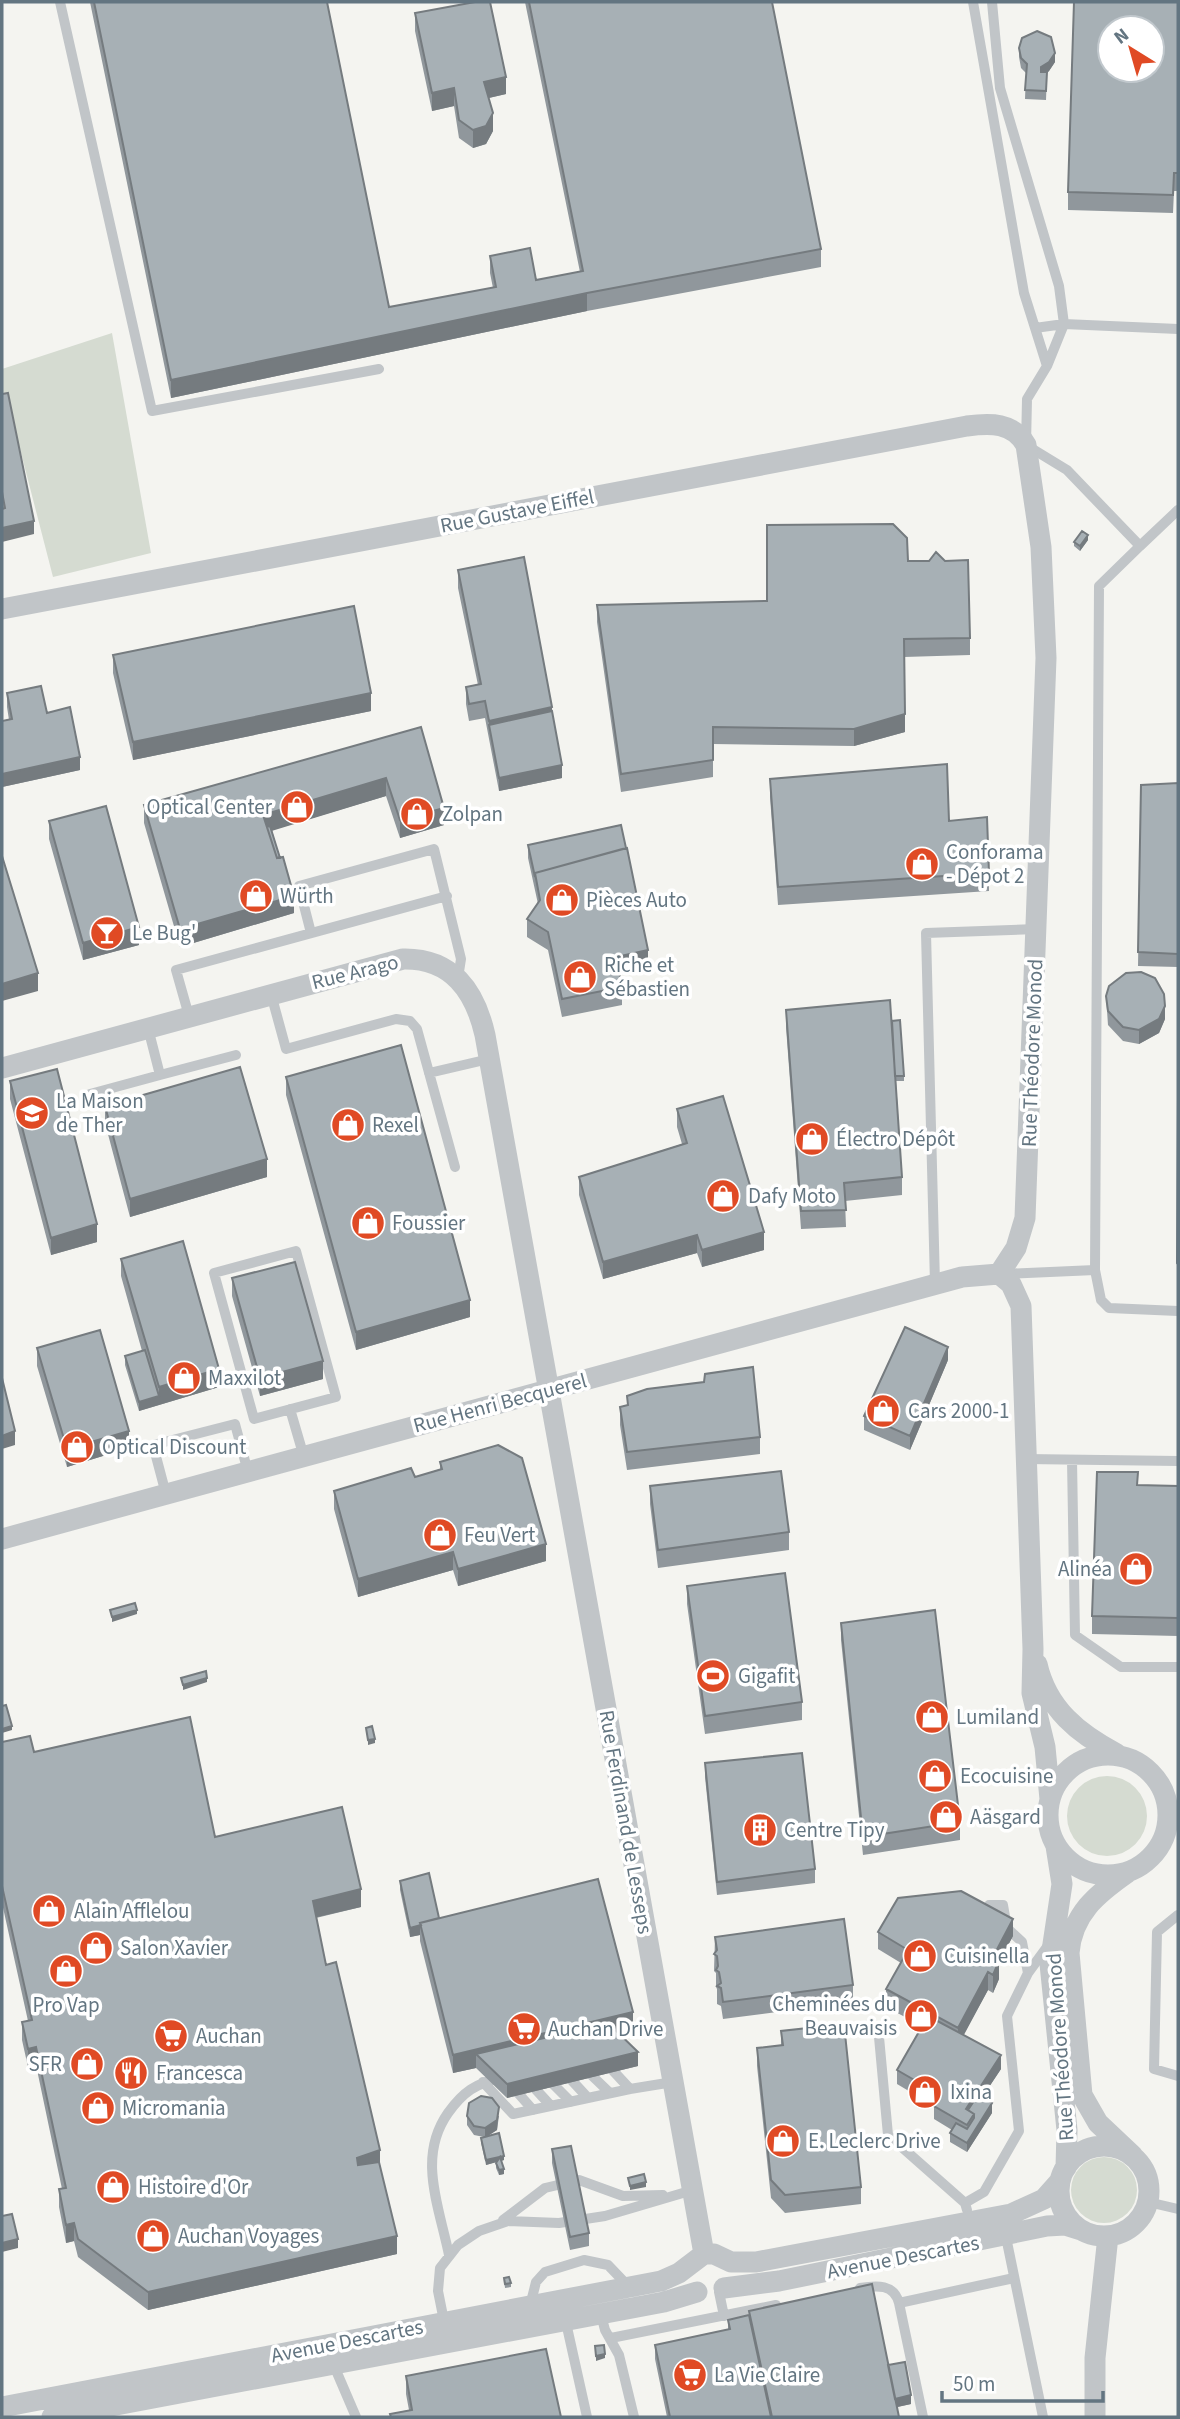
<svg xmlns="http://www.w3.org/2000/svg" width="1180" height="2419" font-family="'Source Sans 3',sans-serif">
	<style>
		.green { fill: #d5dbd1 }
		.lines { fill: none; stroke-linecap: round; stroke-linejoin: round }
		.lane { stroke: #c1c5c8; stroke-width: 10 }
		.street { stroke: #c1c5c8; stroke-width: 21 }
		.wall { fill: #90979c }
		.shaded-wall { fill: #757b7f }
		.building { fill: #a7b0b5; stroke: #757b7f; stroke-width: 2; fill-rule: evenodd }
		.labels { text-anchor: middle; stroke-width: 7; stroke-linejoin: round; paint-order: stroke }
		.street-label { font-size: 21px; fill: #637581; stroke: #fff }
		.poi-label { font-size: 21px; fill: #637581; stroke: #fff; text-anchor: start }
	</style>
	<rect width="100%" height="100%" fill="#f4f4f0"/>
	<path class="green" d="M112,333l39,220 -98,24 -42,-163 -9,-1v-44z
		M1067 1816a40 40 0 1 1 80 0a40 40 0 1 1-80 0Z
		M1071 2190a33 33 0 1 1 66 0a33 33 0 1 1-66 0Z"/>
	<g class="lines">
		<path class="lane" d="M60,2l92,409 227,-42
			M973,2l51,291 23,73
			M992,2l8,86 59,198 5,38 -17,42 -20,33 -1,46 41,25 73,76 -41,40 -4,684 -93,4
			M1035,328l29,-4 114,5
			M1140,546l38,-36
			M311,933l-12,-47 135,-37 27,110 -3,19
			M271,994l15,55 110,-30 14,2 7,8 38,138
			M189,1016l-13,-46 271,-74
			M148,1028l12,47 76,-20
			M429,1073l60,-14
			M90,1094l70,-19
			M296,1251l40,146 -82,22 -40,-146z
			M1095,1270l6,30 8,8 69,3
			M935,1284l-9,-351 111,-4
			M290,1409l14,48
			M1026,1459l152,2
			M1072,1460l3,175 46,32h57
			M166,1494l-13,-49 82,-21 13,48
			M989,1905h14l4,23 15,14 6,31
			M1178,1915l-21,17 -3,137 24,7
			M879,2037l9,98 77,68 2,7
			M605,2062l25,27 43,-7
			M584,2068l26,25
			M565,2073l23,25
			M547,2078l24,24
			M483,2082l30,32 117,-25
			M529,2082l22,24
			M510,2084l23,26
			M1148,2202l30,7
			M965,2203l19,-11 35,-61 -12,-115 21,-43 19,-26
			M503,2220l42,-32 34,-8 44,16 40,-1
			M1006,2237l37,180
			M449,2255c-10,-49 -32,-98 -1,-142 15,-21 28,-30 53,-35
			M860,2288c17,-3 34,-4 39,15
			M719,2292l5,24
			M530,2306l6,-24 9,-10 39,-12 24,5 21,22
			M600,2311l5,19 14,25 15,62
			M565,2318l22,99
			M445,2326l-7,-35 2,-23 18,-23 21,-14 29,-10 51,2 46,-7 88,-26
			M611,2338l165,-33
			M332,2361l24,56
			M923,2417l-24,-114 115,-25"/>
		<path class="street" d="M2,609l965,-183c23,-3 46,-4 59,19l15,102 5,111 -21,560 -9,30 -17,26 12,10 10,22 12,343 -1,44 13,54 5,52
			M2,1068l401,-109c49,-1 72,32 82,76l219,1219
			M2,1539l960,-262 37,-3
			M1037,1664c10,45 42,70 80,90
			M1048 1815a60 60 0 1 1 120 0a60 60 0 1 1-120 0Z
			M1056,1846l6,38 -12,80 17,166 -1,38
			M1127,1873c-30,21 -55,41 -58,80l13,142 16,28 35,33
			M1059 2191a45 45 0 1 1 90 0a45 45 0 1 1-90 0Z
			M724,2288l55,-7 268,-55 18,-1 16,5
			M2,2407l659,-126 18,-8 25,-19h10l17,8h25l255,-48 33,-15 16,-18
			M52,2417l612,-115 33,-10
			M1095,2417v-59l13,-122"/>
	</g>
	<path class="wall" d="M90,2h237l62,305 104,-19 -3,-15v-17l46,24 44,-8 -55,-270h247l49,247v18l-234,44 -416,87z
		M1178,2v189h-4l-1,22 -105,-3v-18z
		M415,13l91,81 -17,4 4,33 -7,13 -13,4 -14,-10 -5,-32 -22,5 -17,-80z
		M1019,48l36,14 -6,9 -2,2 -1,27 -21,-1 1,-26 -5,-5 -2,-11z
		M2,394l32,140 -32,-25z
		M1088,540l-8,11 -6,-5v-4z
		M908,561l62,77v17l-66,2 1,75 -51,14 -141,-2v33l-92,15 -24,-170v-17l170,-4z
		M458,570l94,141 10,67 -63,13 -14,-73 -16,3 -3,-17v-17l12,-2 -20,-97z
		M113,655l258,56 -238,49 -20,-87z
		M7,693l40,20 33,57 -78,17v-66l7,-1 -2,-13z
		M421,727l23,98 -44,13 -14,-42 -114,34 22,83 -114,34 -36,-124v-18z
		M770,779l179,42 40,52v18l-211,14 -8,-108z
		M1178,783v184l-40,-1 3,-181z
		M49,821l90,124 -56,15 -34,-121z
		M528,845l120,123 -28,6 2,13v18l-60,12 -14,-67 -21,-13v-18l11,-15 -10,-46z
		M1106,996l59,23 -6,14 -20,11 -16,-3 -15,-16z
		M786,1010l106,11 12,55v5h-8l6,96v18l-57,6 1,26 -45,2 -15,-202z
		M286,1077l184,240 -114,33 -70,-255z
		M10,1081l87,161 -46,13 -41,-156z
		M1178,1099v178h-1z
		M105,1106l162,71 -137,40 -25,-94z
		M677,1109l87,141 -62,17 -5,-14 -94,26 -24,-84v-18l103,-33 -5,-17z
		M121,1259l98,128 -80,24 -14,-46v-9l17,-5 -21,-75z
		M232,1278l91,101 -63,17 -28,-100z
		M37,1348l92,100 -62,19 -30,-101z
		M948,1360l-38,90 -46,-20v-14z
		M704,1382l56,55v17l-133,16 -7,-45v-18z
		M440,1462l106,99 -88,25 -5,-16 -95,27 -24,-88v-18l81,-14 25,-8z
		M1138,1485l40,1v150l-86,-2v-18z
		M650,1486l139,46v18l-131,18 -8,-64z
		M687,1586l115,116v18l-97,14 -18,-130z
		M841,1623l119,199v18l-97,15 -22,-215z
		M2,1742l32,10 327,155 -45,11 10,47 54,200 17,89 -249,56 -70,-53 -4,-16 -8,2 -7,-36v-18h3l-26,-124 -8,2 -6,-27v-18l6,-1 -26,-118z
		M705,1763l110,106v14l-98,12 -12,-118z
		M400,1881l39,37 194,112 -15,3 20,33 -131,32 -31,-30 -23,5 -33,-132v-6l-10,2 -10,-47z
		M878,1932l135,4 -14,26v17l-6,14 -5,-3 -25,45 38,34 -19,28 10,16 -25,39 -17,-10v-9l2,-3 -18,-11v-13l-37,-22v-14l25,-44 -36,-19v-18l15,-26 -23,-14z
		M715,1937l138,48v17l-130,17 -2,-13 -4,-2v-15l-1,-2v-14l-2,-2z
		M781,2031l80,156v17l-76,9 -14,-15 -14,-132v-18l24,-2z
		M467,2116h32l-2,14 -10,6 17,24 -3,1 3,13 -5,1 -3,-7v-6l-10,3 -5,-22v-5l3,-1 -10,-2 -7,-10z
		M552,2149l37,84v13l-19,4 -18,-87z
		M504,2278l7,5v4l-6,1z
		M749,2311l139,54 23,39 -14,3 2,10h-232l-12,-58v-14l73,-15v-10l21,-5z
		M406,2376l155,41h-171v-3l19,-4 -3,-16z"/>
	<path class="shaded-wall" d="M1055,53v9l-6,9 -2,2 -1,27 1,-27 -6,3v-9z
		M506,77v17l-22,5v-17z
		M454,88v18l-22,5v-18z
		M493,113v18l-7,13 -13,4v-18z
		M587,293v18l-416,87v-18z
		M34,521v13l-32,8v-14z
		M1088,535v5l-8,11v-5z
		M371,693v18l-238,49v-18z
		M552,707v18h-63v14v-18z
		M905,714v18l-51,14v-17z
		M80,757v13l-78,17v-13z
		M562,765v13l-63,13v-13z
		M386,778v18l-121,37 -2,-18z
		M444,808v17l-44,13v-18z
		M294,896v17l-114,34v-18z
		M139,927v18l-56,15v-17z
		M648,950v18l-32,7v-18z
		M38,973v18l-36,10v-17z
		M1165,1006v13l-6,14 -20,11v-14z
		M267,1159v18l-137,40v-18z
		M97,1224v18l-46,13v-17z
		M764,1232v18l-62,17v-17z
		M697,1235v18l-94,26v-17z
		M470,1300v17l-114,33v-18z
		M948,1347v13l-38,90v-14z
		M323,1361v18l-63,17v-18z
		M219,1369v18l-80,24v-9l20,-6v-9z
		M15,1431v14l-13,4v-13z
		M129,1431v17l-62,19v-18z
		M546,1544v17l-88,25v-17z
		M453,1552v18l-95,27v-18z
		M137,1610v4l-25,8v-5z
		M207,1678v4l-24,8v-5z
		M12,1726v4l-10,3v-4z
		M375,1739v4l-7,2v-5z
		M361,1889v18l-48,11v-17z
		M1013,1919v17l-14,26v17l-6,14v-36z
		M420,1926v9l-10,2v-9z
		M988,1972v18l-30,56v-18z
		M633,2012v18l-146,35 -11,-11v14l-23,5v-18z
		M36,2047v18l-8,2v-18z
		M638,2052v14l-131,32v-14z
		M1001,2055v14l-31,47 -4,-7z
		M992,2103v10l-25,39v-9z
		M499,2107l-2,23 -12,8v-10z
		M380,2150v18l-23,8v-18z
		M504,2156v4l-18,5v-5z
		M504,2169v5l-5,1v-5z
		M646,2182v5l-16,3v-4z
		M74,2223v18l-8,2v-18z
		M397,2236v18l-249,56v-18z
		M18,2239v9l-16,4v-9z
		M605,2354v4l-9,3v-5z
		M911,2395v9l-18,4v-9z"/>
	<path class="building" d="M94,2h233l62,305 107,-20 -6,-31 40,-8 6,32 47,-9 -54,-269h243l49,247 -234,44 -416,87z
		M475,2h15l16,75 -22,5 9,31 -7,13 -13,4 -14,-10 -5,-32 -22,5 -17,-80z
		M1074,2h104v171h-4l-1,22 -105,-3zM1110,28h42v42h-42z
		M1037,31l14,6 4,16 -6,9 -8,5v5h6l-1,19 -21,-1 2,-26 -6,-6 -2,-10 3,-10z
		M8,393l26,128 -32,7v-19l3,-1 -3,-16v-98z
		M893,524l14,14 1,23h21l7,-9 9,9 23,-1 2,78 -66,1 1,75 -51,15 -141,-2v33l-92,14 -24,-169 170,-4v-76z
		M1082,531l6,4 -8,11 -6,-4z
		M524,557l28,150 -63,14 -4,-20 -16,3 -3,-17 15,-3 -23,-114z
		M354,606l17,87 -238,49 -20,-87z
		M41,686l6,27 23,-6 10,50 -78,17v-53l10,-2 -5,-26z
		M552,711l10,54 -63,13 -10,-53z
		M421,727l23,81 -44,12 -14,-42 -123,37 14,43 6,-1 11,39 -114,33 -36,-124z
		M947,764l2,57 38,-4 2,56 -211,14 -8,-108z
		M1178,783v171l-40,-2 3,-167z
		M106,806l33,121 -56,16 -34,-122z
		M621,825l5,23 -91,25v4l-7,-32z
		M270,826l10,32h-3l-10,-31z
		M627,848l21,102 -32,7 6,30 -60,12 -14,-67 -21,-13 13,-19 -5,-27z
		M2,856l36,117 -36,11z
		M1141,972l14,6 9,16 1,12 -6,13 -20,11 -16,-3 -15,-16 -2,-15 3,-10 17,-13z
		M890,1000l12,177 -58,6 2,27 -45,1 -15,-201z
		M900,1020l4,56h-9l-3,-55z
		M401,1045l69,255 -114,32 -70,-255z
		M240,1067l27,92 -137,40 -25,-93z
		M57,1069l40,155 -46,14 -41,-157z
		M723,1096l41,136 -62,18 -5,-15 -94,27 -24,-85 108,-34 -10,-34z
		M1178,1099v165l-1,-1z
		M183,1241l36,128 -60,18 -38,-128z
		M295,1262l28,99 -63,17 -28,-100z
		M905,1327l43,20 -38,89 -46,-20z
		M100,1330l29,101 -62,18 -30,-101z
		M145,1350l14,46 -20,6 -14,-46z
		M753,1367l7,70 -133,15 -7,-45 8,-2 -1,-9 20,-7 57,-7 1,-8z
		M2,1378l13,53 -13,5z
		M498,1445l24,13 24,86 -88,25 -5,-17 -95,27 -24,-88 77,-23 4,9 27,-8 -2,-7z
		M781,1471l8,61 -131,18 -8,-64z
		M1097,1472h41l-1,13 41,1v132l-86,-2z
		M785,1573l17,129 -97,14 -18,-130z
		M135,1603l2,7 -25,7 -2,-7z
		M935,1610l25,212 -97,15 -22,-214z
		M206,1671l1,7 -24,7 -2,-7z
		M6,1705l6,21 -10,3v-23z
		M190,1717l25,120 127,-30 19,82 -48,12 13,64 10,-3 44,188 -23,8 1,7 21,-3 18,74 -249,56 -70,-53 -4,-16 -8,2 -7,-36 7,-1 -30,-141 -8,2 -6,-27 10,-2 -30,-134v-144l28,-6 4,16z
		M372,1726l3,13 -7,1 -2,-12z
		M802,1753l13,116 -98,13 -12,-119z
		M429,1873l10,45 -19,5 1,2 -11,3 -10,-47z
		M598,1879l35,133 -180,43 -33,-132z
		M961,1891l52,28 -20,38 6,4 -6,14 -5,-3 -30,56 -72,-39 22,-39 -30,-18 20,-34z
		M844,1919l9,66 -130,17 -2,-14 -4,-2 4,-3 -2,-11 -3,-2 2,-4 -1,-10 -3,-2 3,-4 -2,-13z
		M928,2016l73,39 -35,54 8,5 -7,11 -33,-19 6,-11 -43,-25z
		M608,2023l30,29 -131,32 -31,-30z
		M844,2024l17,163 -76,8 -14,-15 -14,-132 26,-3 -2,-14z
		M978,2095l14,8 -25,40 -17,-10 6,-10 11,6 7,-11v-4l-6,-4z
		M481,2096l11,2 7,9 -2,13 -12,8 -11,-2 -7,-10 2,-13z
		M499,2133l5,23 -18,4 -5,-22z
		M571,2146l18,87 -19,4 -18,-88z
		M500,2157l4,12 -5,1 -3,-7z
		M644,2174l2,8 -16,4 -2,-8z
		M12,2214l6,25 -16,4v-27z
		M509,2277l2,6 -6,1 -1,-6z
		M872,2284l27,133h-127l-23,-106z
		M749,2315l22,102h-101l-15,-72 75,-16 -2,-9z
		M604,2345l1,9 -9,2 -1,-10z
		M546,2349l15,68h-170l-1,-3 22,-4 -6,-34z
		M905,2362l6,33 -16,4 -7,-34z"/>
	<defs>
		<g id="shop-disc" transform="scale(1.75)"><circle r="9.5" fill="#e04a24" stroke="#fff"/><path d="M-5-2.5h2.3a2.7 3.5 0 0 1 5.4 0H5L5.5 6h-11ZM-1.5-2.5h3a1.5 2.3 0 0 0-3 0Z" fill="#fff"/></g>
		<g id="bar-disc" transform="scale(1.75)"><circle r="9.5" fill="#e04a24" stroke="#fff"/><path d="M-6-5H6L.8 .8V4.5H3.5V6h-7V4.5H-.8V.8Z" fill="#fff"/></g>
		<g id="school-disc" transform="scale(1.75)"><circle r="9.5" fill="#e04a24" stroke="#fff"/><path d="M0-5L7-2L0 1L-7-2ZM-4 1L0 2.5L4 1V4Q0 6-4 4Z" fill="#fff"/></g>
		<g id="stadium-disc" transform="scale(1.75)"><circle r="9.5" fill="#e04a24" stroke="#fff"/><path d="M0-5a6.5 5 0 1 0 0 10a6.5 5 0 1 0 0-10ZM-3.5-1.8h7v3.6h-7Z" fill="#fff"/></g>
		<g id="building-disc" transform="scale(1.75)"><circle r="9.5" fill="#e04a24" stroke="#fff"/><path d="M-4-6H4V6H1V3H-1V6H-4ZM-2.5-4.3h1.7v1.8h-1.7ZM.8-4.3h1.7v1.8H.8ZM-2.5-1h1.7V.8h-1.7ZM.8-1h1.7V.8H.8Z" fill="#fff"/></g>
		<g id="supermarket-disc" transform="scale(1.75)"><circle r="9.5" fill="#e04a24" stroke="#fff"/><path d="M-6-5.5h2.5l.6 2H6L4.5 2H-2.5L-4.4-4H-6ZM-1.5 3.2a1.3 1.3 0 1 0 .1 0ZM3 3.2a1.3 1.3 0 1 0 .1 0Z" fill="#fff"/></g>
		<g id="restaurant-disc" transform="scale(1.75)"><circle r="9.5" fill="#e04a24" stroke="#fff"/><path d="M-5-6h1v4h1v-4h1v4h1v-4h1v5L-1.5 .5V6h-2V.5L-5-1ZM5-6V6H3V1.5H1.5Q1.5-4 5-6Z" fill="#fff"/></g>
	</defs>
	<g fill-rule="evenodd">
		<use href="#shop-disc" x="297" y="807"/>
		<use href="#shop-disc" x="417" y="814"/>
		<use href="#shop-disc" x="922" y="864"/>
		<use href="#shop-disc" x="256" y="896"/>
		<use href="#shop-disc" x="562" y="900"/>
		<use href="#bar-disc" x="107" y="933"/>
		<use href="#shop-disc" x="580" y="977"/>
		<use href="#school-disc" x="32" y="1113"/>
		<use href="#shop-disc" x="348" y="1125"/>
		<use href="#shop-disc" x="812" y="1139"/>
		<use href="#shop-disc" x="723" y="1196"/>
		<use href="#shop-disc" x="368" y="1223"/>
		<use href="#shop-disc" x="184" y="1378"/>
		<use href="#shop-disc" x="883" y="1411"/>
		<use href="#shop-disc" x="77" y="1447"/>
		<use href="#shop-disc" x="440" y="1535"/>
		<use href="#shop-disc" x="1136" y="1569"/>
		<use href="#stadium-disc" x="713" y="1676"/>
		<use href="#shop-disc" x="932" y="1717"/>
		<use href="#shop-disc" x="935" y="1776"/>
		<use href="#shop-disc" x="946" y="1817"/>
		<use href="#building-disc" x="760" y="1830"/>
		<use href="#shop-disc" x="49" y="1911"/>
		<use href="#shop-disc" x="96" y="1948"/>
		<use href="#shop-disc" x="920" y="1956"/>
		<use href="#shop-disc" x="66" y="1971"/>
		<use href="#shop-disc" x="921" y="2016"/>
		<use href="#supermarket-disc" x="524" y="2029"/>
		<use href="#supermarket-disc" x="171" y="2036"/>
		<use href="#shop-disc" x="87" y="2064"/>
		<use href="#restaurant-disc" x="131" y="2073"/>
		<use href="#shop-disc" x="925" y="2092"/>
		<use href="#shop-disc" x="98" y="2108"/>
		<use href="#shop-disc" x="783" y="2141"/>
		<use href="#shop-disc" x="113" y="2187"/>
		<use href="#shop-disc" x="153" y="2236"/>
		<use href="#supermarket-disc" x="690" y="2375"/>
	</g>
	<g class="labels">
		<g class="street-label">
			<text transform="translate(517 511) rotate(-11)" y="7">Rue Gustave Eiffel</text>
			<text transform="translate(355 972) rotate(-14)" y="7">Rue Arago</text>
			<text transform="translate(1032 1053) rotate(-88)" y="7">Rue Théodore Monod</text>
			<text transform="translate(500 1403) rotate(-15)" y="7">Rue Henri Becquerel</text>
			<text transform="translate(626 1822) rotate(80)" y="7">Rue Ferdinand de Lesseps</text>
			<text transform="translate(1060 2047) rotate(-94)" y="7">Rue Théodore Monod</text>
			<text transform="translate(903 2257) rotate(-11)" y="7">Avenue Descartes</text>
			<text transform="translate(347 2341) rotate(-11)" y="7">Avenue Descartes</text>
		</g>
		<g class="poi-label">
			<text x="272" y="814" text-anchor="end">Optical Center</text>
			<text x="442" y="821">Zolpan</text>
			<text x="946" y="859">Conforama<tspan x="946" dy="24">- Dépot 2</tspan></text>
			<text x="280" y="903">Würth</text>
			<text x="586" y="907">Pièces Auto</text>
			<text x="132" y="940">Le Bug'</text>
			<text x="604" y="972">Riche et<tspan x="604" dy="24">Sébastien</tspan></text>
			<text x="56" y="1108">La Maison<tspan x="56" dy="24">de Ther</tspan></text>
			<text x="372" y="1132">Rexel</text>
			<text x="836" y="1146">Électro Dépôt</text>
			<text x="748" y="1203">Dafy Moto</text>
			<text x="392" y="1230">Foussier</text>
			<text x="208" y="1385">Maxxilot</text>
			<text x="908" y="1418">Cars 2000-1</text>
			<text x="102" y="1454">Optical Discount</text>
			<text x="464" y="1542">Feu Vert</text>
			<text x="1112" y="1576" text-anchor="end">Alinéa</text>
			<text x="738" y="1683">Gigafit</text>
			<text x="956" y="1724">Lumiland</text>
			<text x="960" y="1783">Ecocuisine</text>
			<text x="970" y="1824">Aäsgard</text>
			<text x="784" y="1837">Centre Tipy</text>
			<text x="74" y="1918">Alain Afflelou</text>
			<text x="120" y="1955">Salon Xavier</text>
			<text x="944" y="1963">Cuisinella</text>
			<text x="897" y="2011" text-anchor="end">Cheminées du<tspan x="897" dy="24">Beauvaisis</tspan></text>
			<text x="66" y="2012" text-anchor="middle">Pro Vap</text>
			<text x="548" y="2036">Auchan Drive</text>
			<text x="196" y="2043">Auchan</text>
			<text x="62" y="2071" text-anchor="end">SFR</text>
			<text x="156" y="2080">Francesca</text>
			<text x="950" y="2099">Ixina</text>
			<text x="122" y="2115">Micromania</text>
			<text x="808" y="2148">E. Leclerc Drive</text>
			<text x="138" y="2194">Histoire d'Or</text>
			<text x="178" y="2243">Auchan Voyages</text>
			<text x="714" y="2382">La Vie Claire</text>
		</g>
	</g>
	<rect width="1180" height="2419" fill="none" stroke="#637581" stroke-width="7"/>
	<g transform="translate(1131 49) rotate(323)"><circle r="33" fill="#ffffff" stroke="#c1c8cd" stroke-width="2"/>
	<path d="M0-5L12 26L0 18L-12 26Z" fill="#e04a24"/>
	<text y="-10" font-size="19" font-weight="bold" text-anchor="middle" fill="#637581">N</text>
	</g>
	<path d="M942 2391v10h161v-10" fill="none" stroke="#637581" stroke-width="3.5"/>
	<text x="953" y="2391" font-size="21" fill="#637581" stroke="#ffffff" stroke-width="5" paint-order="stroke">50 m</text>
</svg>
